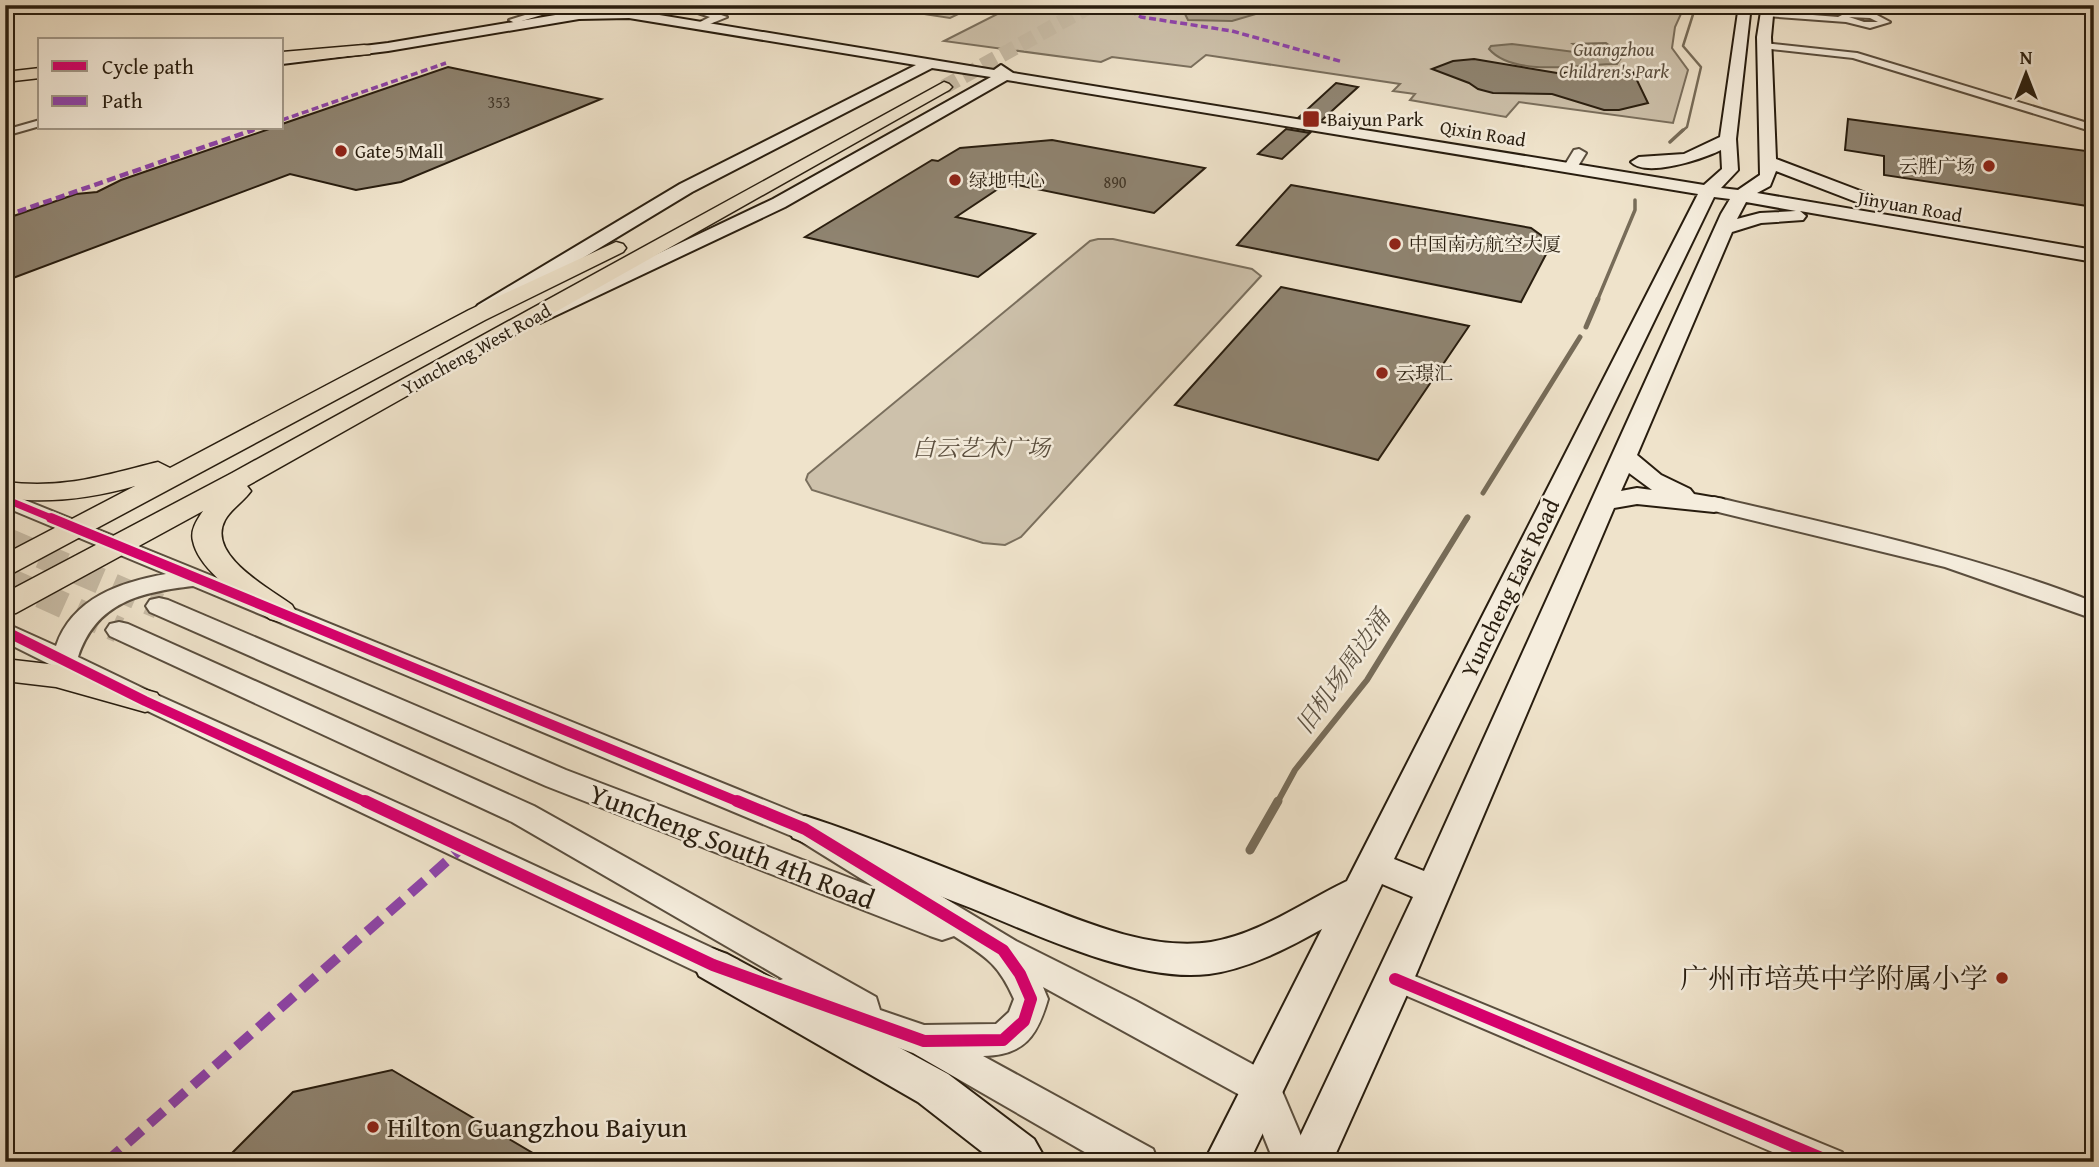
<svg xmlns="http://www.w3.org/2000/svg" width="2099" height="1167" font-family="'Gentium Book Plus','Noto Serif SC',serif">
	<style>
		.green { fill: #cdc1ab; stroke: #7a6f5d; stroke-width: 2 }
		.water { fill: #aba08b; stroke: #776c59; stroke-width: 2 }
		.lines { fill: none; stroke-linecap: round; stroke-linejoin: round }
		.stream-far4 { stroke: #776c59; stroke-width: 2.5 }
		.stream-far3 { stroke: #776c59; stroke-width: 3.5 }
		.stream-far2 { stroke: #776c59; stroke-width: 5 }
		.stream-far1 { stroke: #776c59; stroke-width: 6 }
		.stream { stroke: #776c59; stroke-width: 9 }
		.building { fill: #8f8471; stroke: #281d0f; stroke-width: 2 }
		.tertiary-tunnel { stroke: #c7bba5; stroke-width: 26; stroke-dasharray: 26 13; stroke-linecap: butt }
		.primary-tunnel { stroke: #c7bba5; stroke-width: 15; stroke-dasharray: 15 7; stroke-linecap: butt }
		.minor-casing { stroke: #5a4e3e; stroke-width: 4 }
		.tertiary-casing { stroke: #5a4e3e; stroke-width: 4 }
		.secondary-casing { stroke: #281d0f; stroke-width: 4 }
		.primary-casing { stroke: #281d0f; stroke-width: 3 }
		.motorway-casing { stroke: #281d0f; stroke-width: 3 }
		.minor { fill: #f5eddd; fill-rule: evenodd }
		.tertiary { fill: #f5eddd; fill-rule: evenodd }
		.secondary { fill: #f5eddd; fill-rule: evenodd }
		.primary { fill: #efe3cb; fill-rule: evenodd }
		.motorway { fill: #efe3cb; fill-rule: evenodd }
		.quiet-far2 { stroke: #8e44ad; stroke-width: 3.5; stroke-dasharray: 7 3.5; stroke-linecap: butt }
		.quiet-far1 { stroke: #8e44ad; stroke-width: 4.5; stroke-dasharray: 9 4.5; stroke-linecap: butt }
		.quiet { stroke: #8e44ad; stroke-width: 10; stroke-dasharray: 19 10; stroke-linecap: butt }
		.cycleway-far2-casing { stroke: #f5eddd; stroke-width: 10 }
		.cycleway-far1-casing { stroke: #f5eddd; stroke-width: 14 }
		.cycleway-casing { stroke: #f5eddd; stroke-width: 17 }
		.cycleway-far2 { stroke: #d6006c; stroke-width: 7 }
		.cycleway-far1 { stroke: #d6006c; stroke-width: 10 }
		.cycleway { stroke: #d6006c; stroke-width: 12 }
		.poi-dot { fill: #8f2418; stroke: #f5eddd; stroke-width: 2.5 }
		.labels { text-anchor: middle; stroke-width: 5; stroke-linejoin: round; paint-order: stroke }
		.far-number-label { font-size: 16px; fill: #423728 }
		.far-park-label { font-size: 19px; font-style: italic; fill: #5a4e3e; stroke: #f5eddd }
		.far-poi-label { font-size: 19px; fill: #281d0f; stroke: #f5eddd; text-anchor: start }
		.far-street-label { font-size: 19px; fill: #281d0f; stroke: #f5eddd }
		.park-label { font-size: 23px; font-style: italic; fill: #5a4e3e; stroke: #f5eddd }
		.street-label { font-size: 23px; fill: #281d0f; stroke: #f5eddd }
		.water-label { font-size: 24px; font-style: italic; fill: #5c5141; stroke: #f5eddd }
		.near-street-label { font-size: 28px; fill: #281d0f; stroke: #f5eddd }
		.near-poi-label { font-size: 28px; fill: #281d0f; stroke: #f5eddd; text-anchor: end }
	</style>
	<rect width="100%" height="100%" fill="#efe3cb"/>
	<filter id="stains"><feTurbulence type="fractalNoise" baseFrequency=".00286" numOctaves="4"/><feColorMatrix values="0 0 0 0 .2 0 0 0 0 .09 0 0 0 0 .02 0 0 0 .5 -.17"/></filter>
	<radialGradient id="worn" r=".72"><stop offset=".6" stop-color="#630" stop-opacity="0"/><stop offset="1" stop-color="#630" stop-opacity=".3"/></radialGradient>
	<path class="green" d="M874,5h103l-27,13 -78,-12z
		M1015,5h670l-10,22 -3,21 16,22 -15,53 -154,-21 -13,15 -96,-17 5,-6 -22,-3 7,-7 -194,-29 -15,12 -79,-10 -11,5 -157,-21z
		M1098,239h15l139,30 9,7 -240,261 -16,8 -22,-2 -171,-53 -6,-10 2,-6 282,-233z"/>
	<path class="water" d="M1200,5h103l-27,3 -44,13 -44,-1 -3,-6 15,-5z
		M1606,43l17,12 -6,9c-35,0 -103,14 -128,-15l2,-3 21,-2 70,9 1,-2 -10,-7z"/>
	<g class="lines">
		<path class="stream-far4" d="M1681,132l6,-5 14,-60 -18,-21 13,-41"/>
		<path class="stream-far3" d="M1670,142l13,-12
			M1597,301l38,-91v-10"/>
		<path class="stream-far2" d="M1586,327l12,-28
			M1483,493l97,-156
			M1466,520l2,-3"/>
		<path class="stream-far1" d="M1277,803l18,-33 72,-90 100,-162"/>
		<path class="stream" d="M1250,850l28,-49"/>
	</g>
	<path class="building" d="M1474,59l83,14 76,-1 15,31 -29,7h-15l-52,-16 -59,-1 -15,-4 -9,-6 -37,-14 21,-8z
		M448,67l153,32 -200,83 -45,8 -66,-16 -285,107v-62l71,-25 21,-2 24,-12 151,-52h10v-4z
		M1336,83l22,4 -36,33 -23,-3z
		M1848,119l246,33v55l-210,-32v-19l-39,-6z
		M1286,129l24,4 -28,26 -24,-5z
		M1052,140l153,28 -51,45 -147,-30 -51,34 79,17 -57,43 -173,-40 127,-77 6,1 22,-13z
		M1291,185l240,43 21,15 -31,59 -284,-57z
		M1281,287l188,39 -91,134 -203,-55z
		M392,1070l156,92h-325l70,-70z"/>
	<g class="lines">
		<path class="tertiary-tunnel" d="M5,540l154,66
			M5,579l114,51"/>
		<path class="primary-tunnel" d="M944,87l148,-82"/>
		<g class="minor-casing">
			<path id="minor" d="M5,5h12l-12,4z
				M1763,11l75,6 12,-6 25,3 15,8 -20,6 -24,-6 -80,-6zM1849,17l21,1 8,4h-14z
				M1764,43l93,10 237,72v7l-241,-74 -92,-10 -2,-2z
				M40,120v6l-35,10v-6z
				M1395,968l447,184 4,10h-50l-410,-175 -4,-8 4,-8z"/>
		</g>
		<g class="tertiary-casing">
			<path id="tertiary" d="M557,5h18l-60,18 -6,-3z
				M674,5h18l35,12 -27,11 -6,-3 16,-8z
				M1579,149l7,4 -11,18 -5,1 -5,-1 -2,-3 11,-18z
				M5,492l811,329 200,120 120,60 140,76 36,85h-38l-25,-62 -206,-113 5,12c-11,38 -24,56 -65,57l170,93 5,13h-56l-189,-109 -138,-51 -5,-10 5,-10 8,-3 -271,-157 -402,-186 -4,-6 4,-6 9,-2 9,2 406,182 342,191 4,13 44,15 72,-1 13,-12 5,-13c-16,-36 -28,-42 -60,-63l-12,4 -12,-4 -384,-150 -396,-174 -4,-6 4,-6 9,-2 9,2 398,170 310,118 -82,-51 -601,-251c-52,6 -97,16 -115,71l77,37 320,144 263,122 5,10 -5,10 -12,4 -12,-4 -659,-313 -50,-25v-19l51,23c16,-48 65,-64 110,-72l-161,-67z
				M1714,497c128,30 257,57 380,105v17l-149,-52 -239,-58 -3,-5 3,-5z"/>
		</g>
		<g class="secondary-casing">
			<path id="secondary" d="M1739,5h12l-15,134 2,31 -17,18 17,2 22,-15 -3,-138 5,-32h12l-3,32 5,122 95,36 3,4 -9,5 -6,-1 -83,-32 -6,15 -13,7 337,57v12l-294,-51 6,5 -3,4 -42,3 -29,9 -95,223 24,20 29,14 4,5 29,5 4,5 -4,5 -9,3 -77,-8 -23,4 -200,471 -82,183h-44l125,-265 -31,-13 -133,278h-45l118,-233c-34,19 -74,40 -113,45 -72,9 -172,-39 -238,-66 -60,-23 -119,-46 -178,-70l-5,-9 5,-9 12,-4c69,22 137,51 205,77 61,23 134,59 201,49 49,-8 92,-40 136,-61l351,-687 -691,-114 -222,127 -245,116 -7,-2 -3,-4 3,-4 240,-114 218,-122 -59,-9 -240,124 -200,121h-14l-3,-4 3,-4 202,-121 236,-119 -287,-47 -50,1 -191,32 -106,13v-8l106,-13 191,-32 50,-1 365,60 7,-5 12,8 691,112 18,-16 -1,-19c-18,9 -75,28 -90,12l8,-5 45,-3 36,-17zM1714,197l16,2 -9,15 -297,657 -30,-12zM1746,202l50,9 -36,2 -23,6zM1629,473l23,17 -15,-2 -16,3z
				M713,949l14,5 221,120 86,65 13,23h-52l-77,-60 -219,-126 -5,-11 5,-11z"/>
		</g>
		<g class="primary-casing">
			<path id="primary" d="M944,82l5,2 3,3 -3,3 -702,396 4,5c-8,11 -20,18 -26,29 -19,35 44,68 67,85l4,7 -4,7 -11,3 -11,-3c-23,-18 -71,-47 -77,-78 -3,-11 4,-21 10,-30l-187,102 -11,2v-22l227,-120z
				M616,242l7,2 3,4 -3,4 -138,68 -470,252 -10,3v-21l130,-68c-43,12 -85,18 -130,12v-16c60,7 96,-6 153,-20l12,6 299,-158z
				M5,659l52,6 100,28 5,8 -5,8 -12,3 -89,-25 -51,-6z"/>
		</g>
		<g class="motorway-casing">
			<path id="motorway" d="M364,45l6,1 2,4 -2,4 -88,8v-10z
				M40,68v10l-35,4v-10z"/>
		</g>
		<use href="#minor" class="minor"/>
		<use href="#tertiary" class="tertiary"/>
		<use href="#secondary" class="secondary"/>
		<use href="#primary" class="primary"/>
		<use href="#motorway" class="motorway"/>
		<path class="quiet-far2" d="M1121,5l20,12 91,14 111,31
			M282,120l164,-57
			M248,132l11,-4"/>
		<path class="quiet-far1" d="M5,216l248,-86"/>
		<path class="quiet" d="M106,1162l358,-316"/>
		<g class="cycleway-far2-casing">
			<path id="cycleway-far2" d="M5,499l51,21"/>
		</g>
		<g class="cycleway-far1-casing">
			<path id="cycleway-far1" d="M51,518l690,285
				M5,631l140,70 223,102"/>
		</g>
		<g class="cycleway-casing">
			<path id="cycleway" d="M365,801l348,164 211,76 79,-1 21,-19 7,-22 -11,-25 -17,-24 -198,-121 -68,-28
				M1395,979l436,183"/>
		</g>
		<use href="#cycleway-far2" class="cycleway-far2"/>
		<use href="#cycleway-far1" class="cycleway-far1"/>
		<use href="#cycleway" class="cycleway"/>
	</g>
	<g class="poi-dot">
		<rect x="1302" y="110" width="18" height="18" rx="3.5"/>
		<circle cx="341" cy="151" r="7"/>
		<circle cx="1989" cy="166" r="7"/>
		<circle cx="955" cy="180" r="7"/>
		<circle cx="1395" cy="244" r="7"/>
		<circle cx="1382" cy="373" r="7"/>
		<circle cx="2002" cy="978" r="7"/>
		<circle cx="373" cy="1127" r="7"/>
	</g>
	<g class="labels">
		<g class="far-number-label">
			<text x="499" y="108">353</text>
			<text x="1115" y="188">890</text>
		</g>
		<g class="far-park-label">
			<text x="1614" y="56">Guangzhou<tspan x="1614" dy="22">Children's Park</tspan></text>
		</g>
		<g class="far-poi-label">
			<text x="1327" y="126">Baiyun Park</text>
			<text x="355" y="158">Gate 5 Mall</text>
			<text x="1975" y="173" text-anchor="end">云胜广场</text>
			<text x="969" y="187">绿地中心</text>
			<text x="1409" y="251">中国南方航空大厦</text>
			<text x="1396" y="380">云璟汇</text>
		</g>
		<g class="far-street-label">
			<text transform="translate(1483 133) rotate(9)" y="7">Qixin Road</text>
			<text transform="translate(1910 206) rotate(10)" y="7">Jinyuan Road</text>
			<text transform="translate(476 349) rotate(-29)" y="7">Yuncheng West Road</text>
		</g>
		<g class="park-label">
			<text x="981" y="456">白云艺术广场</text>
		</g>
		<g class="street-label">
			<text transform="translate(1510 588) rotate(-64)" y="8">Yuncheng East Road</text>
		</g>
		<g class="water-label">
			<text transform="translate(1343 672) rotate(-55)" y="8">旧机场周边涌</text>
		</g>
		<g class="near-street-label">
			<text transform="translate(732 846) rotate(21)" y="10">Yuncheng South 4th Road</text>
		</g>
		<g class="near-poi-label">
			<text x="1988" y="988">广州市培英中学附属小学</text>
			<text x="387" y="1137" text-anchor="start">Hilton Guangzhou Baiyun</text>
		</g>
	</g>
	<rect width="2099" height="1167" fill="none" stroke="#efe3cb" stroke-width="28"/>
	<rect x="7" y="7" width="2085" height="1153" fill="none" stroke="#281d0f" stroke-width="3.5"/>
	<rect x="14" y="14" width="2071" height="1139" fill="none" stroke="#281d0f" stroke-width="2"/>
	<rect x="38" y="38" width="245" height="91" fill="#f5eddd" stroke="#a39a8b" stroke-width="2"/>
	<rect x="52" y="61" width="35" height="10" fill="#d6006c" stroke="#a39a8b" stroke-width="2"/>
	<text x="102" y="74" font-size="21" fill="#281d0f">Cycle path</text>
	<rect x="52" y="96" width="35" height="10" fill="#8e44ad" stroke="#a39a8b" stroke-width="2"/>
	<text x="102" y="108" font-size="21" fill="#281d0f">Path</text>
	<g transform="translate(2026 74)" stroke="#f5eddd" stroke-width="5" paint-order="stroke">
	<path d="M0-5L12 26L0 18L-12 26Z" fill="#281d0f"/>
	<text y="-10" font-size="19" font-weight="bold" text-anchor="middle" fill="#281d0f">N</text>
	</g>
	<rect width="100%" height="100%" filter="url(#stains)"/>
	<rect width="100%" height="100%" fill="url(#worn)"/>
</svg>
